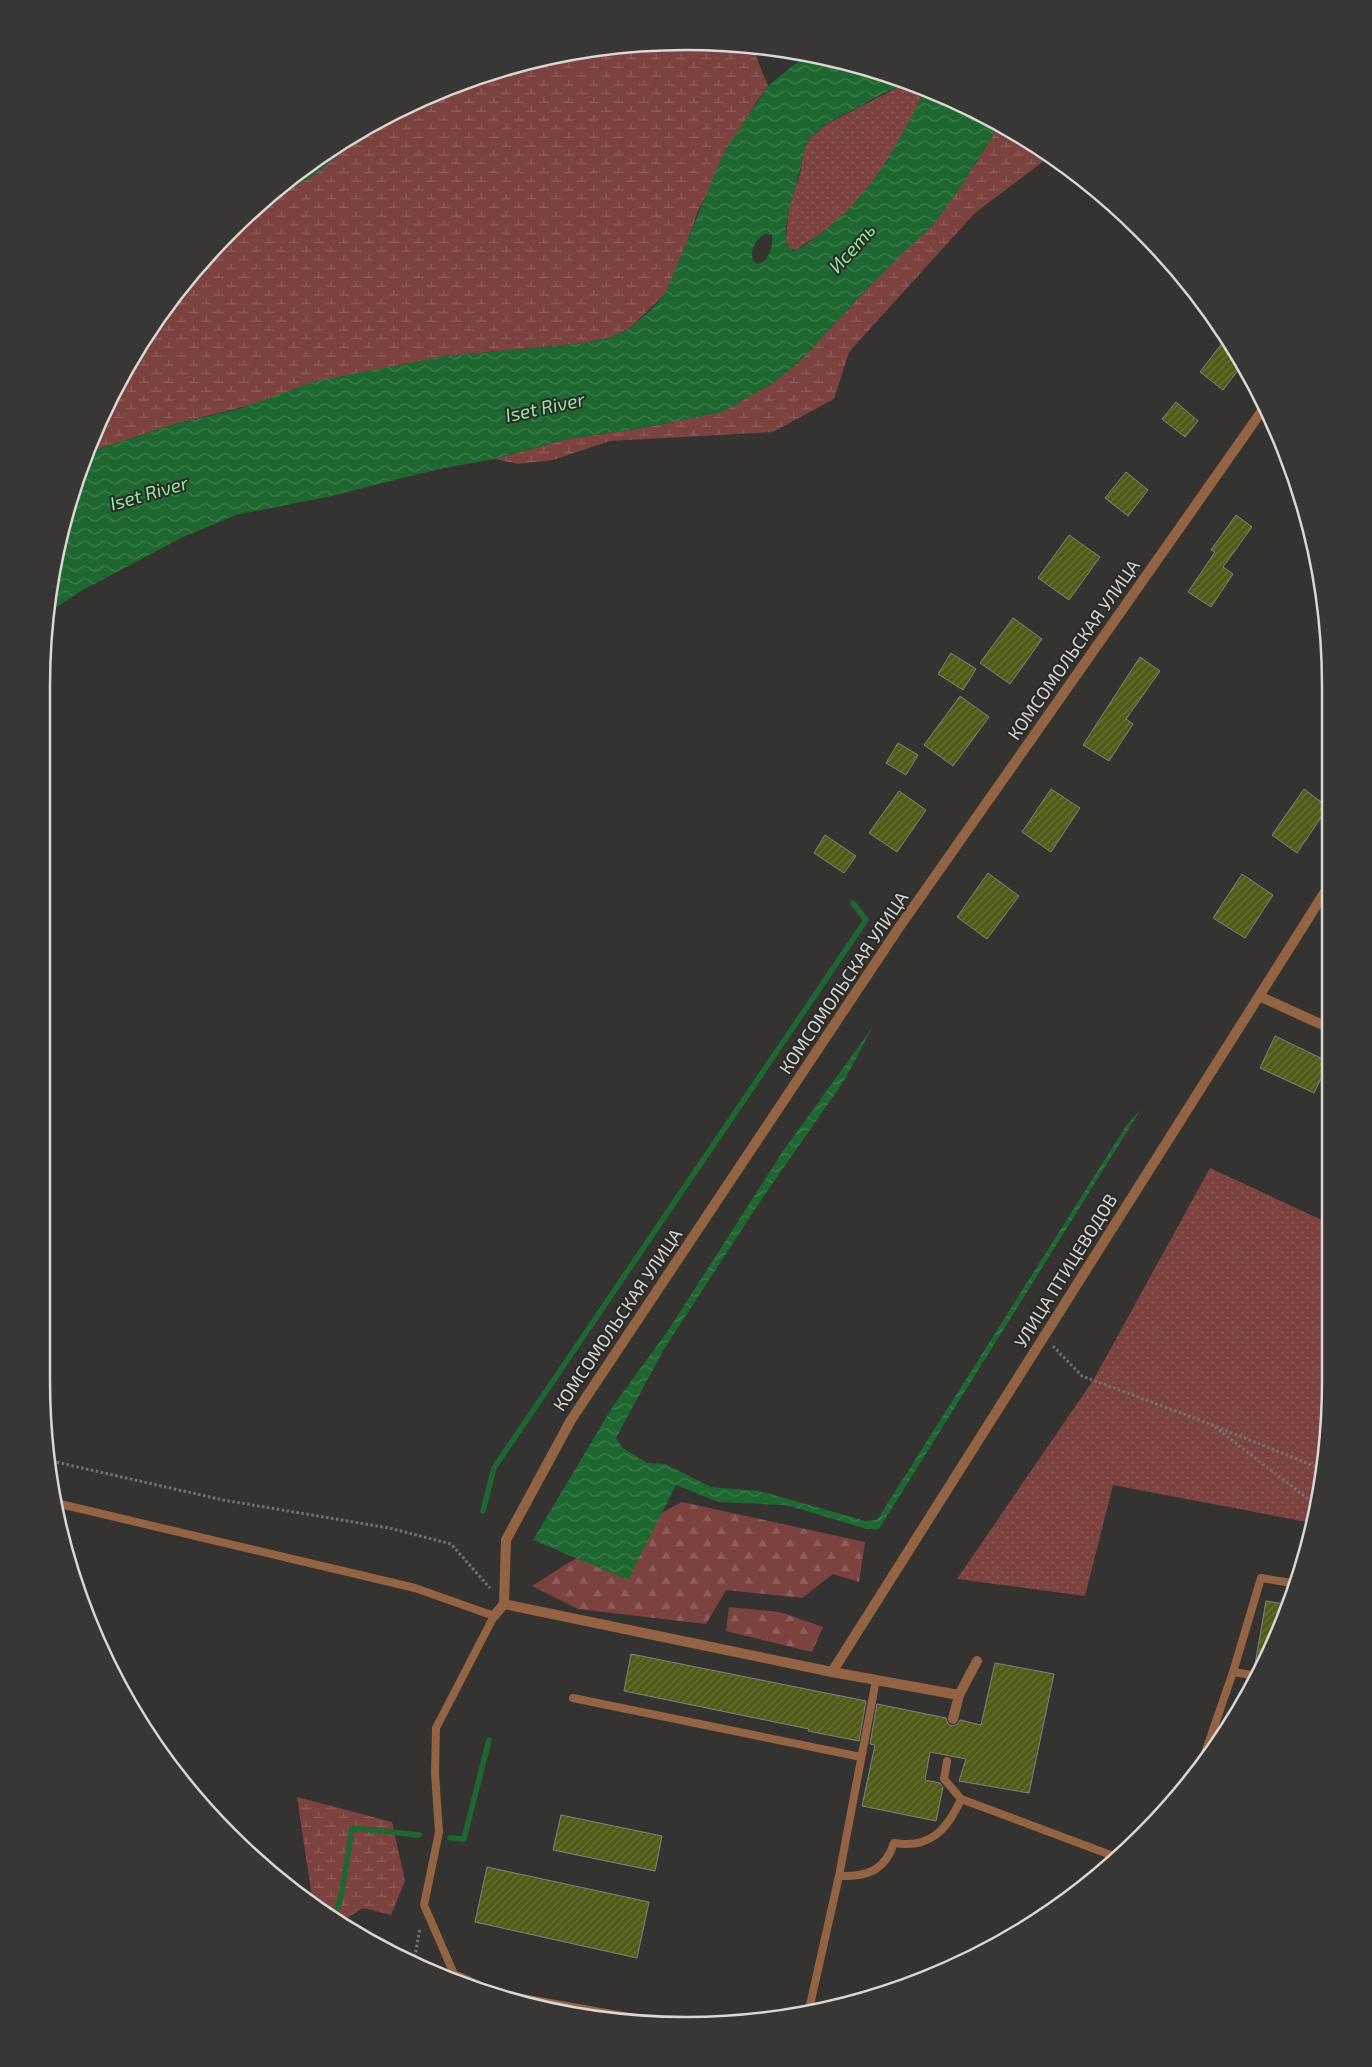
<svg xmlns="http://www.w3.org/2000/svg" width="1372" height="2067" font-family="'Exo 2',sans-serif">
	<style>
		.grass { fill: url(#grass-dots) }
		.forest { fill: url(#forest-firs) }
		.wetland { fill: url(#wetland-marsh) }
		.water { fill: url(#water-waves); fill-rule: evenodd }
		.lines { fill: none; stroke-linecap: round; stroke-linejoin: round }
		.stream { stroke: #1e6730; stroke-width: 5.5 }
		.building { fill: url(#building-hatch); stroke: #828280 }
		.path { stroke: #737270; stroke-width: 3; stroke-dasharray: 2.5 2.5; stroke-linecap: butt }
		.lane { stroke: #936343; stroke-width: 8 }
		.street { stroke: #936343; stroke-width: 10 }
		.labels { text-anchor: middle; stroke-width: 4; stroke-linejoin: round; paint-order: stroke }
		.street-label { font-size: 18px; fill: #d8d7d5; stroke: #2a2927 }
		.water-label { font-size: 19px; font-style: italic; fill: #8dec9d; stroke: #2a2927 }
		.rim { fill: none; stroke: #d8d7d5; stroke-width: 2.5 }
	</style>
	<defs>
		<pattern id="grass-dots" width="8" height="8" patternUnits="userSpaceOnUse" patternTransform="scale(1.25)"><rect width="8" height="8" fill="#7c4240"/><path d="M2 2h.1M6 6h.1" fill="none" stroke="#8e5d5b" stroke-width="1.8" stroke-linecap="round"/></pattern>
		<pattern id="forest-firs" width="22" height="20" patternUnits="userSpaceOnUse" patternTransform="scale(1.25)"><rect width="22" height="20" fill="#7c4240"/><path d="M5 1l3.5 6h-7zM16 11l3.5 6h-7z" fill="#8e5d5b"/></pattern>
		<pattern id="wetland-marsh" width="20" height="14" patternUnits="userSpaceOnUse" patternTransform="scale(1.25)"><rect width="20" height="14" fill="#7c4240"/><path d="M1 5h8M5 5V1M11 12h8M15 12V8" fill="none" stroke="#8e5d5b"/></pattern>
		<pattern id="water-waves" width="16" height="10" patternUnits="userSpaceOnUse" patternTransform="scale(1.25)"><rect width="16" height="10" fill="#1e6730"/><path d="M0 5q4-4 8 0t8 0" fill="none" stroke="#3e7c4d"/></pattern>
		<pattern id="building-hatch" width="6" height="6" patternUnits="userSpaceOnUse" patternTransform="scale(1.25)"><rect width="6" height="6" fill="#515a17"/><path d="M-1 1l2-2M0 6l6-6M5 7l2-2" fill="none" stroke="#697138"/></pattern>
	</defs>
	<rect width="100%" height="100%" fill="#343331"/>
	<path class="grass" d="M902,85h12l7,3 2,5c-16,38 -49,98 -81,124 -14,13 -31,23 -46,33l-7,-1 -3,-9 3,-34 11,-32 4,-26 7,-11 16,-13z
		M1210,1168l116,54 -1,243 -13,58 -199,-38 -28,111 -128,-17 137,-200z"/>
	<path class="forest" d="M682,1502l183,40 -6,40 -26,-8 -31,24 -76,-8 -20,34 -128,-15 -46,-23 36,-23z
		M729,1607l51,5 43,15 -11,25 -86,-21z"/>
	<path class="wetland" d="M644,43l108,3 16,40 -13,18 -57,107 -16,46 -17,37 -35,34 -19,9 -26,6 -139,13 -271,68 -89,29 22,-52 93,-140 67,-63 40,-22 60,-48 33,-20 118,-45z
		M1000,124l49,33 -74,56 -126,139 -15,47 -61,33 -163,9 -57,19 -35,4 -23,-5 72,-20 76,-11 79,-16 49,-28 28,-22 77,-83 98,-113z
		M297,1797l95,25 13,59 -14,34 -28,-7 -16,10v6l-34,-20z"/>
	<path class="water" d="M806,55l88,21 20,9c-17,-1 -35,11 -50,19 -16,9 -35,16 -49,29 -13,11 -11,26 -16,41 -6,25 -16,45 -12,71l6,6c11,-3 20,-12 29,-19 47,-35 72,-81 98,-132l3,-7 -2,-5 79,36 -42,67 -25,34 -57,54 -77,83 -28,22 -49,28 -79,16 -76,11 -72,20 -56,10 -112,28 -91,18 -55,23 -100,53 -34,22v-11l28,-123 11,-26 89,-29 64,-15 77,-28 130,-25 139,-13 26,-6 19,-9 21,-18 14,-16 59,-142 44,-66zM765,234l7,1c1,11 -2,26 -14,29l-5,-3c-3,-11 2,-21 12,-27z
		M872,1028l-28,53 -81,116 -99,152 -48,89 7,10 24,15 18,1 46,23 48,4 107,30 11,-1 249,-394 15,-17 -262,420h-12l-81,-24 -68,-3 -42,-17 -48,95 -95,-40 80,-134 56,-77 114,-178z"/>
	<g class="lines">
		<path class="stream" d="M268,198l40,-22 60,-48
			M483,1511l11,-43 372,-548 -13,-17
			M450,1838l14,1 25,-99
			M335,1916l7,-24 10,-64 67,7"/>
	</g>
	<path class="building" d="M1223,342l9,6 10,17 -19,25 -23,-18z
		M1176,402l22,19 -13,16 -23,-18z
		M1126,472l22,18 -20,26 -23,-18z
		M1236,515l16,12 -29,40 10,7 -22,33 -23,-15 27,-40 -4,-2z
		M1069,535l31,22 -31,43 -31,-22z
		M1013,618l29,21 -32,45 -30,-21z
		M951,653l25,16 -13,21 -25,-16z
		M1140,657l20,14 -34,48 7,5 -24,37 -26,-16z
		M960,696l29,21 -36,49 -29,-21z
		M898,743l20,12 -12,20 -20,-12z
		M1051,789l29,19 -29,44 -29,-20z
		M1304,789l24,18 -31,46 -25,-18z
		M899,791l27,19 -29,42 -28,-19z
		M825,835l31,21 -12,17 -30,-20z
		M988,873l31,23 -32,43 -30,-22z
		M1242,874l31,21 -28,43 -32,-20z
		M1275,1036l52,25v5l-13,27 -54,-25z
		M1266,1601l24,4 -29,66 -7,-1z
		M631,1654l235,47 -7,40 -51,-10 1,-2 -185,-38z
		M995,1663l59,11 -25,119 -70,-12 7,-22 -36,-7 -5,28 15,3 3,4 -7,34 -74,-15 13,-61 -5,-1 7,-40 69,14 2,6 4,2 6,-2 2,-4 21,5z
		M561,1815l101,21 -7,35 -102,-21z
		M487,1867l162,35 -12,56 -162,-36z"/>
	<g class="lines">
		<path class="path" d="M1053,1346l29,30 128,48 114,46
			M1215,1427l101,78
			M47,1460l176,40 166,28 62,16 39,44
			M414,1962l6,-34"/>
		<path class="lane" d="M56,1503l359,85 79,28 -58,112 -1,45 4,59 -15,73 30,69 45,20
			M1233,1672l25,4
			M573,1698l288,59
			M1204,1756l29,-84 28,-94 37,6
			M947,1761l-3,18 17,20
			M839,1876c27,1 46,-5 55,-33 36,6 53,-13 67,-44l155,58
			M497,1996l2,-2 164,29
			M808,2014l31,-138 37,-196"/>
		<path class="street" d="M1259,996l68,31
			M504,1604l2,-64 65,-120 327,-491 368,-524
			M494,1616l10,-12 328,68 127,23 -6,24
			M832,1672l496,-785
			M959,1695l18,-34"/>
	</g>
	<g class="labels">
		<g class="street-label">
			<text transform="translate(1074 650) rotate(-55)" y="6">КОМСОМОЛЬСКАЯ УЛИЦА</text>
			<text transform="translate(844 983) rotate(-56)" y="6">КОМСОМОЛЬСКАЯ УЛИЦА</text>
			<text transform="translate(1066 1271) rotate(-58)" y="6">УЛИЦА ПТИЦЕВОДОВ</text>
			<text transform="translate(618 1320) rotate(-56)" y="6">КОМСОМОЛЬСКАЯ УЛИЦА</text>
		</g>
		<g class="water-label">
			<text transform="translate(852 248) rotate(-48)" y="7">Исеть</text>
			<text transform="translate(545 407) rotate(-12)" y="7">Iset River</text>
			<text transform="translate(149 493) rotate(-16)" y="7">Iset River</text>
		</g>
	</g>
	<path d="M0 0H1372V2067H0ZM686 50H686A636 636 0 0 1 1322 686V1381A636 636 0 0 1 686 2017H686A636 636 0 0 1 50 1381V686A636 636 0 0 1 686 50Z" fill="#383735" fill-rule="evenodd"/>
	<path class="rim" d="M686 50H686A636 636 0 0 1 1322 686V1381A636 636 0 0 1 686 2017H686A636 636 0 0 1 50 1381V686A636 636 0 0 1 686 50Z"/>
</svg>
